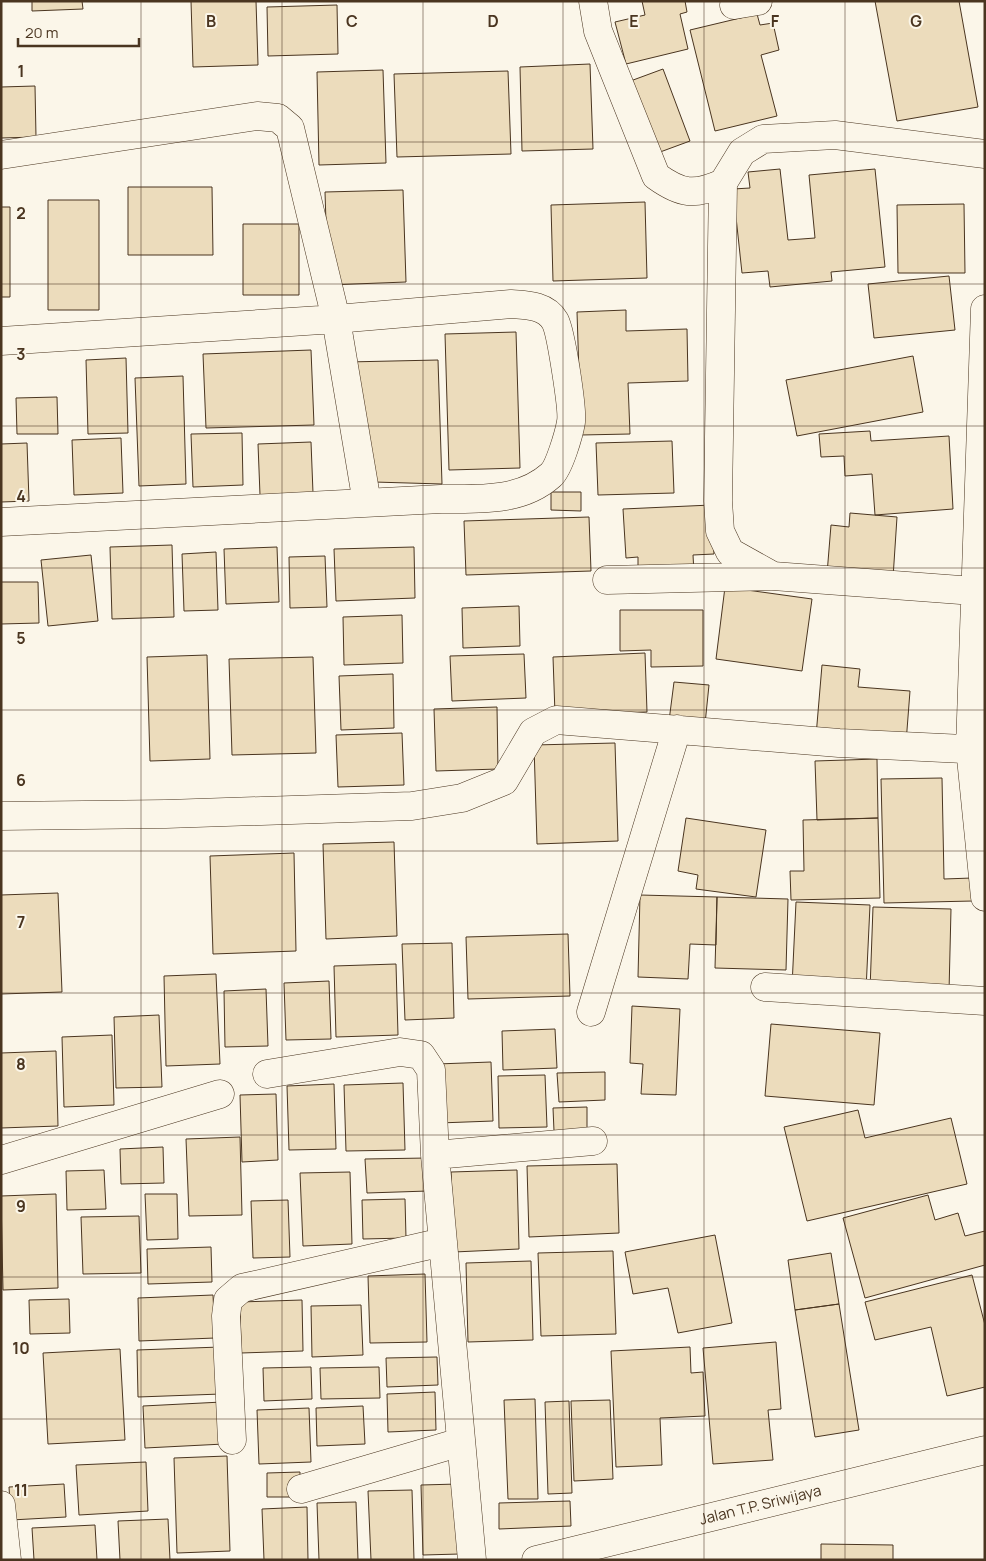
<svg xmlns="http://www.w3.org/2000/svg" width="986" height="1561" font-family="Manrope,sans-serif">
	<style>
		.building { fill: #ecdcbc; stroke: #4a3520 }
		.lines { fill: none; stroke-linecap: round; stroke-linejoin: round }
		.minor-casing { stroke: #4a3520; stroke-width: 29 }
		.major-casing { stroke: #4a3520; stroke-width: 29 }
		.minor { stroke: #fbf6e9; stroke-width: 28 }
		.major { stroke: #fbf6e9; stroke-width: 28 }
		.grid { fill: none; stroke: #4a3520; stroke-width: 1; stroke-opacity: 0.55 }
		.labels { text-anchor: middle; stroke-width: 4; stroke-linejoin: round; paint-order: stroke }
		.street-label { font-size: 15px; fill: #4a3520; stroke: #fbf6e9 }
		.grid-label { font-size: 16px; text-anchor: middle; font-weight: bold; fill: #4a3520; stroke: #fbf6e9; stroke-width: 4; stroke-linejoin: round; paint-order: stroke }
	</style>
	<rect width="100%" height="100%" fill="#fbf6e9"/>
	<path class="building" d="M32,1h50l1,8 -51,2z
		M191,1h65l2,64 -65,2z
		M642,1h43l2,11 -7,2 8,35 -62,15 -11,-42 30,-7z
		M875,1h84l19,106 -81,14z
		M337,5l1,49 -70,2 -1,-49z
		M757,14l3,11 13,-2 6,27 -18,5 16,61 -62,15 -25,-101z
		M590,64l3,85 -71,2 -2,-84z
		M663,69l27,72 -38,14 -27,-72z
		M383,70l3,93 -67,2 -2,-93z
		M508,71l3,83 -114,3 -3,-83z
		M35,86l1,51 -35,1v-51z
		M780,169l8,71 27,-2 -6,-63 66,-6 10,98 -54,5 1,9 -62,6 -2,-16 -26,2 -9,-84 17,-1 -2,-16z
		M128,187h84l1,68h-85z
		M403,190l3,92 -78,3 -3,-93z
		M48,200h51v110h-51z
		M645,202l2,76 -94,3 -2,-76z
		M964,204l1,69h-67l-1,-68z
		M1,207h9v90h-9z
		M243,224h56v71h-56z
		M949,276l6,54 -81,8 -6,-54z
		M626,310v21l61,-2 1,52 -60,2 2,51 -49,1 -4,-123z
		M516,332l4,136 -71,2 -4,-136z
		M311,350l3,75 -108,3 -3,-74z
		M913,356l10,56 -126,24 -11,-56z
		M126,358l2,75 -40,1 -2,-74z
		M438,360l4,124 -68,-2 -27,-120z
		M183,376l3,108 -47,2 -4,-108z
		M57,397l1,37h-41l-1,-36z
		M870,431l1,10 78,-5 4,73 -78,6 -3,-41 -27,2 -1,-20 -23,1 -2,-23z
		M242,433l1,52 -50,2 -2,-53z
		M121,438l2,55 -49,2 -2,-55z
		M672,441l2,52 -76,2 -2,-52z
		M311,442l2,51 -53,2 -2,-51z
		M27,443l2,58 -28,1v-58z
		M551,492h30v19l-30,-1z
		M711,505l3,49 -21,1 1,18 -56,3v-19l-12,1 -3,-49z
		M850,513l47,4 -4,61 -66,-4 4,-49 18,2z
		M589,517l2,54 -125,4 -2,-54z
		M172,545l2,72 -62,2 -2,-72z
		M277,547l2,55 -53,2 -2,-55z
		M414,547l1,51 -79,3 -2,-52z
		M216,552l2,58 -34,1 -2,-57z
		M91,555l7,66 -50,5 -7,-66z
		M325,556l2,51 -37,1 -1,-51z
		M1,582h37l1,41 -38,1z
		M725,587l87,12 -10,72 -86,-12z
		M519,606l1,40 -57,2 -1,-40z
		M620,610h83v56l-52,1v-17l-31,1z
		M402,615l1,48 -59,2 -1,-48z
		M645,653l2,59 -92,2 -2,-57z
		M524,654l2,44 -74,3 -2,-45z
		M207,655l3,104 -60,2 -3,-104z
		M313,657l3,96 -84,2 -3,-96z
		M822,665l38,4 -2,18 52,4 -4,52 -90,-7z
		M393,674l1,54 -53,2 -2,-54z
		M674,682l35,3 -4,39 -36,-3z
		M497,707l1,62 -62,2 -2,-62z
		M402,733l2,52 -66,2 -2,-52z
		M615,743l3,98 -81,3 -3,-99z
		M877,759l1,59 -61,2 -2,-59z
		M942,778l2,101 28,-1 1,23 -89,2 -3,-124z
		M686,818l80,12 -10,67 -60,-8 2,-14 -20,-4z
		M878,818l2,80 -89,2 -1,-29h14l-1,-51z
		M394,842l3,94 -71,3 -3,-95z
		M294,853l2,98 -83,3 -3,-98z
		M58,893l4,99 -61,2v-99z
		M640,895l77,2 -1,48 -26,-1 -2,35 -50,-2z
		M717,897l71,2 -2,71 -71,-2z
		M796,902l74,3 -4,85 -74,-4z
		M873,907l78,2 -2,83 -79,-2z
		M568,934l2,62 -102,3 -2,-62z
		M452,943l2,75 -49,2 -3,-76z
		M396,964l2,71 -62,2 -2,-71z
		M216,974l4,90 -54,2 -2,-90z
		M329,981l2,58 -45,1 -2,-57z
		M266,989l2,57 -43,1 -1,-56z
		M632,1006l48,3 -4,86 -35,-1 2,-30 -13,-1z
		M159,1015l3,72 -46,1 -2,-71z
		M771,1024l109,9 -6,72 -109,-9z
		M555,1029l2,39 -54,2 -1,-39z
		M112,1035l2,70 -50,2 -2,-70z
		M56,1051l2,75 -57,2v-75z
		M491,1062l2,59 -54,2 -2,-59z
		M605,1072v28l-46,2 -2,-29z
		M545,1075l2,52 -48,1 -1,-52z
		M403,1083l2,67 -59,1 -2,-66z
		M334,1084l2,65 -47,1 -2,-64z
		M276,1094l2,66 -36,2 -2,-67z
		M587,1107v23l-33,1 -1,-23z
		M858,1110l7,28 86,-20 16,66 -160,37 -23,-94z
		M240,1137l2,78 -53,1 -3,-77z
		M163,1147l1,36 -43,1 -1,-35z
		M427,1158l1,33 -61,2 -2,-34z
		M617,1164l2,69 -90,4 -2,-71z
		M104,1170l2,39 -39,1 -1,-39z
		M517,1170l2,79 -65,3 -3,-80z
		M350,1172l2,72 -49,2 -3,-73z
		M56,1194l2,94 -55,2 -2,-94z
		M145,1194h32l1,45 -31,1z
		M928,1195l7,25 23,-7 7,23 20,-5v34l-120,33 -22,-80z
		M405,1199l1,39 -43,1 -1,-39z
		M288,1200l2,57 -37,1 -2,-57z
		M139,1216l2,57 -58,1 -2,-57z
		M715,1235l17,88 -54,10 -10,-45 -35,6 -8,-42z
		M211,1247l1,35 -64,2 -1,-35z
		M613,1251l3,83 -75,2 -3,-83z
		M831,1253l8,51 -44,6 -7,-50z
		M531,1261l2,79 -65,2 -2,-79z
		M425,1274l2,68 -57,1 -2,-67z
		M972,1275l13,50v62l-38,9 -16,-69 -56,13 -10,-38z
		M213,1295l2,43 -76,3 -1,-43z
		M69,1299l1,34 -40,1 -1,-34z
		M302,1300l1,51 -62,2 -1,-51z
		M839,1304l20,126 -44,7 -20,-127z
		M361,1305l2,50 -51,2 -1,-51z
		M776,1342l5,67 -13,1 5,50 -60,4 -10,-116z
		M220,1347l1,47 -83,3 -1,-47z
		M690,1347l1,26 12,-1 2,44 -45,2 2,47 -46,2 -5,-116z
		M120,1349l5,91 -77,4 -5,-91z
		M437,1357l1,28 -51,2 -1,-29z
		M311,1367l1,32 -48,2 -1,-33z
		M379,1367l1,31 -59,1 -1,-31z
		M435,1392l1,38 -48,2 -1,-38z
		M535,1399l3,100h-30l-4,-99z
		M610,1400l3,79 -39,2 -3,-80z
		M569,1401l3,92 -24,1 -3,-92z
		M222,1402l2,42 -79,4 -2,-42z
		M363,1406l2,38 -48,2 -1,-38z
		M309,1408l2,54 -52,2 -2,-54z
		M227,1456l3,95 -53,2 -3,-95z
		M146,1462l2,49 -69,4 -3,-50z
		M300,1472v25h-33v-24z
		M64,1484l2,33 -55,3 -2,-33z
		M458,1484l2,70 -37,1 -2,-70z
		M412,1490l2,70h-43l-3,-69z
		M570,1501l1,25 -72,3v-26z
		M356,1502l2,58h-39l-2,-57z
		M307,1507l1,53h-44l-2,-51z
		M168,1519l2,41h-50l-2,-39z
		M95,1525l2,35h-63l-2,-32z
		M821,1544l72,1v15h-72z"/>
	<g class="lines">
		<g class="minor-casing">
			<path id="minor" d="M593,1l5,30 58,145c25,18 38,20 67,7
				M734,5l24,-4
				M1,155l256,-39 21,2 12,10 46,191 31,184
				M985,309l-15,439 15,149
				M1,341l335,-22 175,-15c15,1 35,1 44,17 6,11 18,89 16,101 -2,12 -12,46 -20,53 -30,27 -72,24 -110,24l-440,23
				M607,580l163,-4
				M974,591l-201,-15 -43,-24 -10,-21 -2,-30 5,-318 19,-31 21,-13 72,-4 150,19
				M1,816l165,-2 246,-8 50,-8 42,-17 29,-49 23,-12 283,23 146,7
				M765,987l220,14
				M591,1012l86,-283
				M267,1074l133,-22 21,3 10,15 4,85 37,405
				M435,1155l158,-14
				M1,1160l219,-66
				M232,1440l-6,-124 2,-16 14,-12 201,-46
				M301,1489l160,-47
				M1,1505l6,55"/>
		</g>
		<g class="major-casing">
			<g id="major">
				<path id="s1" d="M536,1560l449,-110"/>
			</g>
		</g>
		<use href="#minor" class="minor"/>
		<use href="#major" class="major"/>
	</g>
	<path class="grid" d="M141,1v1559M282,1v1559M423,1v1559M563,1v1559M704,1v1559M845,1v1559M1,142h984M1,284h984M1,426h984M1,568h984M1,710h984M1,851h984M1,993h984M1,1135h984M1,1277h984M1,1419h984"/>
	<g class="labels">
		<g class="street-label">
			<text dy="5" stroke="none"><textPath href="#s1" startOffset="231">Jalan T.P. Sriwijaya</textPath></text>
		</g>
	</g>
	<g class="grid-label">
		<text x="211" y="27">B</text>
		<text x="352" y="27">C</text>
		<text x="493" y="27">D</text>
		<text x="634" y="27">E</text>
		<text x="775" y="27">F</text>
		<text x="916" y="27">G</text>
		<text x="21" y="77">1</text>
		<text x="21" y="219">2</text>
		<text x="21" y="360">3</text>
		<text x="21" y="502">4</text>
		<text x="21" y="644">5</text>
		<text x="21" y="786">6</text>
		<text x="21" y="928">7</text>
		<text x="21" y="1070">8</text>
		<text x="21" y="1212">9</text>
		<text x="21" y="1354">10</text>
		<text x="21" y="1496">11</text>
	</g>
	<rect width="986" height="1561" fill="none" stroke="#4a3520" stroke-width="5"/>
	<path d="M18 38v8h121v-8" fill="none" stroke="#4a3520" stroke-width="2.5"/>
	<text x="25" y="38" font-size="15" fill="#4a3520" stroke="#fbf6e9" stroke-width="4" paint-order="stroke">20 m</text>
</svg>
